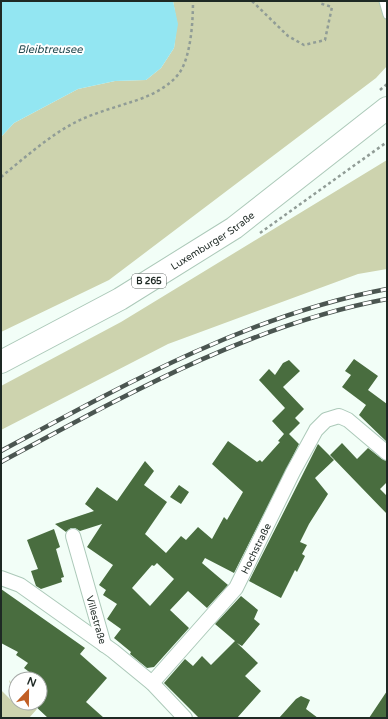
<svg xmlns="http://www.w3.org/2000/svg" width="388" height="719" font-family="'Varela Round',sans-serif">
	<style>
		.green { fill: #cdd3ae }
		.water { fill: #93e6f2 }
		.building { fill: #496d3f; fill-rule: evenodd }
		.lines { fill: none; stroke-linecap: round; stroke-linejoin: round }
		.service-casing { stroke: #acc9b9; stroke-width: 9 }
		.minor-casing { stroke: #acc9b9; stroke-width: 16 }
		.primary-casing { stroke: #acc9b9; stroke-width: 24 }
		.path { stroke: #909c96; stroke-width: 2.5; stroke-dasharray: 3 3; stroke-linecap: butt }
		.service { stroke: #fff; stroke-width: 7 }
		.minor { stroke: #fff; stroke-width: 14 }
		.primary { stroke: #fff; stroke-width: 22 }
		.rail-casing { stroke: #4b5651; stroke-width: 4.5 }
		.rail { stroke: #fff; stroke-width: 3; stroke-dasharray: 9; stroke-linecap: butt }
		.labels { text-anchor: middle; stroke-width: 4; stroke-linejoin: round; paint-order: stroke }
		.shield { fill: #fff; stroke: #626966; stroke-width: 1 }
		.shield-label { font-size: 9px; font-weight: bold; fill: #1e2924 }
		.street-label { font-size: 10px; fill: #1e2924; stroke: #fff }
		.water-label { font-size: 11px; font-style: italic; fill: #22484e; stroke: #fff }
	</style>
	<rect width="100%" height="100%" fill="#f2fef7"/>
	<path class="green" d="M173,1h214v65l-11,12 -267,202 -108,52v-195l13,-14 64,-34 37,-8 31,-1 15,-12 13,-20 3,-24z
		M387,160v109l-29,5 -190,70 -167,86v-44l120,-64z
		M9,680l7,8v15h14l7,6 -8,9h-28v-28l11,11 1,-6z"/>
	<path class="water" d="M1,1h172l5,23 -4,24 -13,20 -15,12 -31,1 -37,8 -64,34 -13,14z"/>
	<path class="building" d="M354,359l24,17 -10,14 19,14v38l-28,-27 7,-10 -24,-18 9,-12 -6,-4z
		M289,360l11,11 -17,16 21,22 -9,9 5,5 -11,11 10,10 -65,129 -29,-15 -3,5 26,22 -21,23 -19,-17 -18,19 19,18 -35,39 -7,1 -17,-14 1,-2 -17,-14 7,-9 -14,-10 10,-15 -14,-9 3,-5 -7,-5 14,-20 -26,-18 15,-23 -22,7 -5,-3h-4l-5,4 -11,-8 39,-13 -9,-7 12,-17 20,14 28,-40 9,10 -10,14 23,17 -22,32 21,19 15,-17 5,4 12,-13 14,12 12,-22 3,3 16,-28 -31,-28 16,-23 29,21 3,-2 2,2 18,-20 -2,-1 6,-7 -12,-13 13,-13 -26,-28 10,-11 6,6 8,-12zM157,563l17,16 -24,27 -18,-18 20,-23 2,1z
		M342,443l15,16 11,-11 14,11 5,2v21l-7,7 7,7v18l-57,-59z
		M318,444l16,16 -19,18 13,16 -19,30 -9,18 7,3 -5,9 3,2 -8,16 -2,-2 -14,28 -32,-17z
		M179,485l10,7 -8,12 -11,-7z
		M54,529l6,18 -4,2 8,28 -3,1 1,4 -21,7 -5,-3 -5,-15 7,-2 -11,-29z
		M1,589l84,59 -5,6 27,24 -21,24 18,16h-56l-15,-14 7,-1v-13l5,-6 -21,-16 4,-5 -12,-8 2,-3 -17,-9z
		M241,596l17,14 -4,9 6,5 -18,22 -5,-3 21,20 -13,13 16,15 -24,27h-38l-35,-35 21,-24 8,7 9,-10 9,9 24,-24 -20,-17z
		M387,691v27h-18z
		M301,696l9,4 -4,9 12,9h-39l17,-19z"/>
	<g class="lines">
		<g class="service-casing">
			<path id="service" d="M383,1l4,14"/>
		</g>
		<g class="minor-casing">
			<g id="minor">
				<path id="s1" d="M73,536l31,109"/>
				<path d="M1,578l19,7 93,66 39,32 33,35"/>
				<path id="s2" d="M152,683l84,-95 57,-116 23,-42 10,-10 13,-4 9,4 39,33"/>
			</g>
		</g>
		<g class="primary-casing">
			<g id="primary">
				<path id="s3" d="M1,362l119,-63 114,-71 153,-120"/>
			</g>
		</g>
		<path class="path" d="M252,1l36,35 16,9 21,-5 7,-33 -13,-4
			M380,90l7,-6
			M1,177c22,-18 48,-41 73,-54 17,-9 36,-14 54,-20 18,-5 41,-15 52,-31 11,-17 13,-51 13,-71
			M260,233l127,-91"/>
		<use href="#service" class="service"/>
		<use href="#minor" class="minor"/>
		<use href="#primary" class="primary"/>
		<g class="rail-casing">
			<path id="rail" d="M1,451c122,-66 248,-136 386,-162
				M1,462c123,-66 248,-137 386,-163"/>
		</g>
		<use href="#rail" class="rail"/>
	</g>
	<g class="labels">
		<rect class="shield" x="132" y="274" width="34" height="14" rx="3"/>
		<g class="shield-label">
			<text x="149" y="284">B 265</text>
		</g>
		<g class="street-label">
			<text dy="4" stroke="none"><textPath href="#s3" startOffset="244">Luxemburger Straße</textPath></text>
			<text dy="4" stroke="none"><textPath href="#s2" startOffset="171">Hochstraße</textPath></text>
			<text dy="4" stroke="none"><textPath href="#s1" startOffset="87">Villestraße</textPath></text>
		</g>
		<g class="water-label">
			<text x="50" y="53">Bleibtreusee</text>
		</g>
	</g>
	<rect width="388" height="719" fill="none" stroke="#1e2924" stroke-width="4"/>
	<g transform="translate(28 691) rotate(22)"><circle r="19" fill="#ffffff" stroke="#a5a9a7"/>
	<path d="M0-3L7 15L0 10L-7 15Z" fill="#c15e24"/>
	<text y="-6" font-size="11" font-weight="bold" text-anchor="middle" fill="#1e2924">N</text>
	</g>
</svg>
